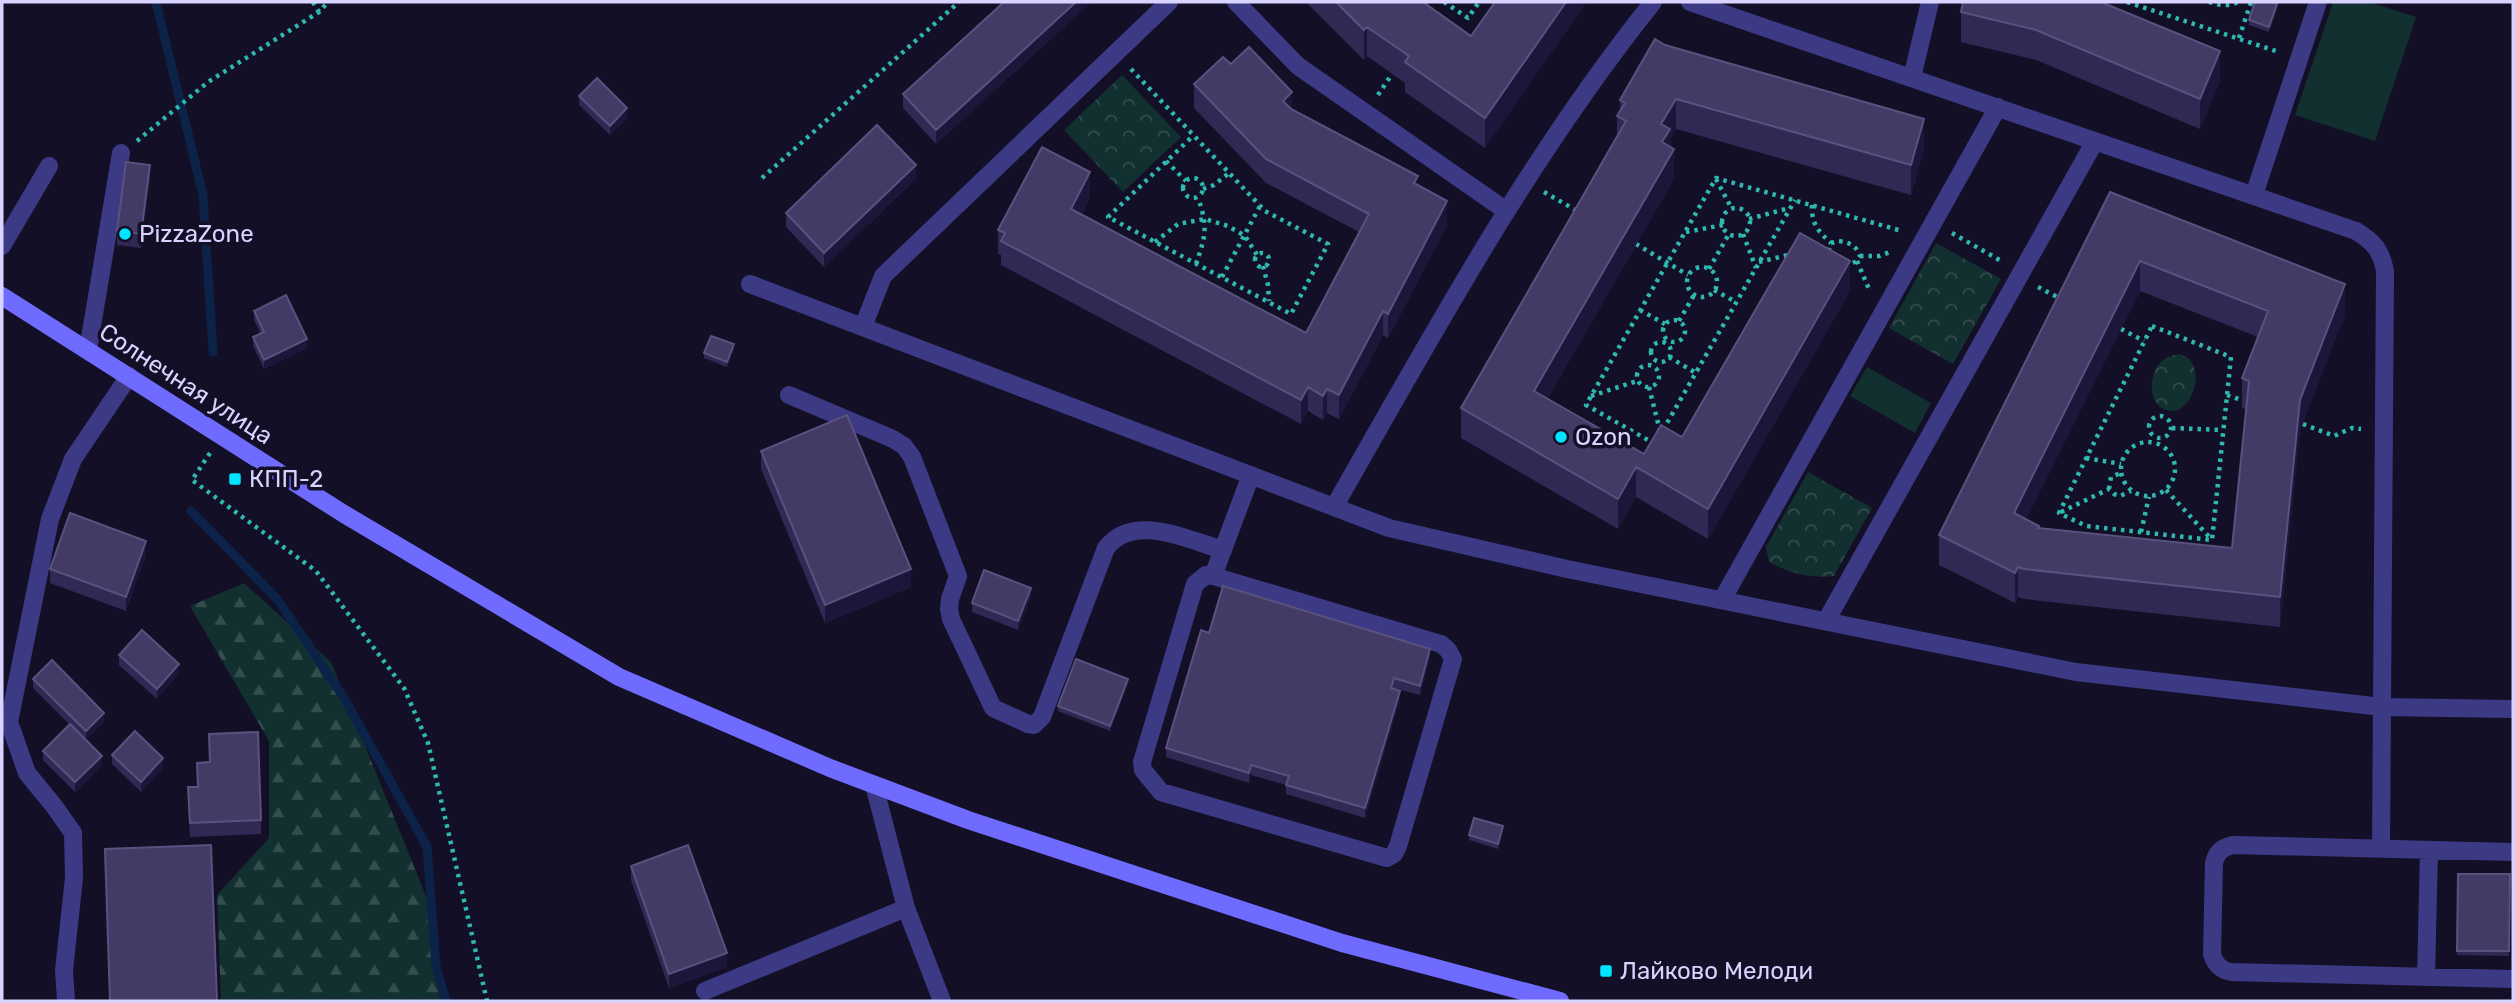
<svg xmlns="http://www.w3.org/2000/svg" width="2515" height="1003" font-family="Rubik,sans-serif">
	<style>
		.grass { fill: #12302f }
		.forest { fill: url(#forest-firs) }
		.park { fill: url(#park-crowns) }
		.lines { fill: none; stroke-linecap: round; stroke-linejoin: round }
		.stream { stroke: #0c2248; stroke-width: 9 }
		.path { stroke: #2fb8b0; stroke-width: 4.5; stroke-dasharray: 3.5 5; stroke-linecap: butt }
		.lane { stroke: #3d3a85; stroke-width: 18 }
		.secondary { stroke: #6f6bff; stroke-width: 18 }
		.wall { fill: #312854; fill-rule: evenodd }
		.shaded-wall { fill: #1d163a }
		.building { fill: #433a66; stroke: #5a527e; stroke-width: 2; fill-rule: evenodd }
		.poi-dot { fill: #00e5ff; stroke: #130f26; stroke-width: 2.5 }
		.labels { text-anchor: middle; stroke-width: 7; stroke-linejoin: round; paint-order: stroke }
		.poi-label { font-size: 24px; fill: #d9d4ff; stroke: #130f26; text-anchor: start }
		.street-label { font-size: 24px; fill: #d9d4ff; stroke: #130f26 }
	</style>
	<defs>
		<pattern id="forest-firs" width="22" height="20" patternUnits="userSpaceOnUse" patternTransform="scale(1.75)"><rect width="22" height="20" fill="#12302f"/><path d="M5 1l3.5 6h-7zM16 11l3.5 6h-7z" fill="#344d4e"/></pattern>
		<pattern id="park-crowns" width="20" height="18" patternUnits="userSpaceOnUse" patternTransform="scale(1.75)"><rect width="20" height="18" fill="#12302f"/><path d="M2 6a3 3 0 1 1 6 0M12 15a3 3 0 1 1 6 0" fill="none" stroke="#344d4e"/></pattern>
	</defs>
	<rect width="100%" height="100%" fill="#130f26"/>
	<path class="grass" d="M2333,2h36l47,15 -41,124 -80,-26z
		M1867,367l64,36 -16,30 -65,-37z"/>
	<path class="forest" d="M244,583l87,79 95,234 20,105h-225l-4,-106 52,-57v-97l-79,-135z"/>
	<path class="park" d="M1122,75l59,62 -58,55 -59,-62z
		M1936,243l65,36 -48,85 -64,-36z
		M2180,354c3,2 7,3 9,5 16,15 1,59 -23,51 -19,-7 -17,-35 -6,-47 6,-6 12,-8 20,-9z
		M1808,472l64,36 -38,68c-23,3 -45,-3 -65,-14l-3,-15z"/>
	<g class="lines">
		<path class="stream" d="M156,2l47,193 10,157
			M191,511l87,89 66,98 83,149 9,119 10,35"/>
		<path class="path" d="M313,2l6,10
			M1444,2l24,16 11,-16
			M2127,2l152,50
			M2209,2c8,3 21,5 29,0
			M2239,38l12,-36
			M1131,69l134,142 63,33 -37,70 -183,-97 86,-82
			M1378,95l14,-21
			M137,141l71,-59 111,-70 9,-10
			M1166,161l20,20
			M1183 188a10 10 0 1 1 20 0a10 10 0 1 1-20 0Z
			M762,178l197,-176
			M1716,179l16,30
			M1203,189l11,-4 15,-12
			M1544,192l35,20
			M1812,205c-1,18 6,26 19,38
			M1722 222a14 14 0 1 1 28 0a14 14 0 1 1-28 0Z
			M1749,219l40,-11
			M1686,232l37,-7
			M1952,233l51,29
			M1743,234l13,34
			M1839,241c11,2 17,4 21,15 -9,15 -23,7 -32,-3l3,-10z
			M1155,242l23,-18 27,-5 23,7 17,10 12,19
			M1636,244l52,31
			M1255 260a7 7 0 1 1 14 0a7 7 0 1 1-14 0Z
			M1860,256h20l10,-4
			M1857,261l12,28
			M1759,262l33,-8
			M1196,264c10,-29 12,-38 2,-66
			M1263,266l5,19 1,16
			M1687 282a15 15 0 1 1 30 0a15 15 0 1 1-30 0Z
			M1709,269l20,-35
			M1222,277l38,-71
			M2038,287l23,12
			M1714,290l22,12
			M1640,310l25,14
			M1663 331a11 11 0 1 1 22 0a11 11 0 1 1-22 0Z
			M1679,321l15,-26
			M2152,326l79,31 -19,183 -126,-14 -27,-13z
			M2121,329l23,12
			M1651 352a10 10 0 1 1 20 0a10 10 0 1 1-20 0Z
			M1669,357l27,16
			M1637 376a11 11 0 1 1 22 0a11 11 0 1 1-22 0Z
			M1649,387l11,44
			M2227,395l17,6
			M1591,396l46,-15
			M2149 427a11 11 0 1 1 22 0a11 11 0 1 1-22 0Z
			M2303,424l31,12 18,-8 9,1
			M2172,428l51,2
			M1663,430l132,-230
			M2121 469a27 27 0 1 1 54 0a27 27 0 1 1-54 0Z
			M1655,444l-69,-39 130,-227 186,53
			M210,453l-18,27 124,91 88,117 24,55 59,258
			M2086,458l35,6
			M2109,489l2,-12 10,-4
			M2166,490l46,50
			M2061,512l48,-23 5,5 6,2 11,-5
			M2141,532l8,-35"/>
		<path class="lane" d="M1236,2l62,64 207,144
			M1690,2l666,229c18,11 25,19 29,40l-4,578
			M1912,78l18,-76
			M2254,195l64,-193
			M2,246l47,-80
			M750,284l639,244 178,41 509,103 306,35 131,2
			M863,327l20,-51 286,-274
			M88,350l33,-197
			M789,395l104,44 11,7 8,11 46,119 -8,23 -1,10 2,10 42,89 35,16 6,1 8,-8 64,-169c28,-36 82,-8 117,2
			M1334,507c99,-173 194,-349 319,-505
			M1213,576l-7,-1 -11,9 -53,178 1,8 18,22 226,66 7,-4 4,-8 55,-187 -5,-9 -7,-6 -228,-68 38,-101
			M1722,600l276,-493
			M1826,621l269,-480
			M874,785l32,123 36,93
			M2513,852l-280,-7c-11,3 -16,6 -19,18l-2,91c3,10 8,16 19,18l282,7
			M2426,977l3,-127
			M705,991l201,-83
			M66,1001l-2,-31 10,-92 -1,-45 -19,-27 -27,-33 -18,-51 41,-203 23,-60 56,-83"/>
		<path class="secondary" d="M2,296l342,218 275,163 211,91 138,52 374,123 218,58"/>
	</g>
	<path class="wall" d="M1089,2v2l-153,140 -33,-36v-14z
		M1306,2h117l48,34 24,-34 -10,146 -80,-56v-9l-38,-27 -3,4z
		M1963,2l257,79 -20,48 -164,-69 -75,-18v-30z
		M2277,9l-8,23 -20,-7v-5z
		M1665,45l259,104 -13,46 -235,-66 -6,10 4,40 -127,220 97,55 38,-17 168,-146 -142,248 -72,-42 -18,32 -157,-91v-30l156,-273v-19l3,-5v-11z
		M1231,64l61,46 126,75 29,40 -59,113 -5,-3 -44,84 -12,-6 -4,7 -15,-9 -7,13 -300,-159v-10l-3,-1v-24l92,-34 -9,19 225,118 53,-101 -93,-49 -72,-75v-24z
		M579,96l48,22 -17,17 -31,-30z
		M150,179l-9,69 -24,-3v-14z
		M916,179l-92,88 -38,-40v-14z
		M2110,192l235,122 -45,116 -20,197 -256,-28 -6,-2 -3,6 -76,-38v-30zM2140,291l118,46 -16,41v30l4,1 -14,139 -193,-20 -13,-9z
		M254,311l53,37 -43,21 -11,-23v-9l7,-4 -6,-13z
		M734,349l-7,18 -23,-9v-5z
		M761,451l150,136 -86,36 -64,-154z
		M146,555l-20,56 -76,-28v-14z
		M1031,597l-13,33 -46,-18v-9z
		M1209,633l221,25 -10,37 -26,-7 6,12 -35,118 -79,-24v-9l-35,-10 -2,8 -83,-26v-9z
		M119,655l60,18 -22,26 -38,-34z
		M33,679l71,43 -18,18 16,25 -27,27 -32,-32v-9l26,-27 -36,-36z
		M1128,683l-18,48 -52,-20v-5z
		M112,755l51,13 -22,24 -29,-28z
		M197,763l64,57v14l-71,3 -2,-36 9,-14z
		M1503,831l-5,18 -29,-9v-5z
		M631,866l96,101 -58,21 -38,-108z
		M2458,874h52l-1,82 -52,-1z"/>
	<path class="shaded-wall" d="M1076,2h13v2l-153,140v-14z
		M1566,2h21l-102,146v-30z
		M2277,4v5l-8,23v-5z
		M1367,27v29l-3,4v-30z
		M2220,51v30l-20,48v-30z
		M1292,92v24l-9,-15z
		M1676,99v30l-6,10v16l4,-6v30l-140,242v-30l127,-267z
		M627,108v10l-17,17v-9z
		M1924,119v30l-13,46v-30z
		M150,165v14l-9,69v-14z
		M916,165v14l-92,88v-14z
		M1090,172v24l-19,37v-24z
		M1447,201v24l-59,113v-24z
		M1850,261v30l-142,248v-30z
		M2140,261v30l-126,252v-30z
		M2345,284v30l-45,116 -20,197v-30l20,-197z
		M1383,311v24l-44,84v-24z
		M307,339v9l-43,21v-9z
		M734,344v5l-7,18v-5z
		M1308,387v24l-7,13v-24z
		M1327,389v24l-4,7v-24z
		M1636,467v30l-18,32v-30z
		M146,541v14l-20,56v-14z
		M2018,567v30l-3,6v-30z
		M911,569v18l-86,36v-18z
		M1031,588v9l-13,33v-9z
		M1430,649v9l-10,37v-9z
		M179,664v9l-22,26v-10z
		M1128,679v4l-18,48v-5z
		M1400,691v9l-35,118v-10z
		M104,713v9l-18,19v-10z
		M102,756v9l-27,27v-10z
		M163,758v10l-22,24v-10z
		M1251,765v10l-2,8v-10z
		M1503,826v5l-5,18v-5z
		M727,953v14l-58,21v-14z"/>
	<path class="building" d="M1004,2h72l-140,128 -33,-36z
		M1336,2h87l48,34 24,-34h71l-81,116 -80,-56 4,-6 -42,-29 -3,3z
		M1963,2h138l119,49 -20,48 -164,-69 -75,-18z
		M2255,2h13l9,2 -8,23 -20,-7z
		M1655,39l10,6 259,74 -13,46 -235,-66 -15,25 9,5 -8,13 12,7 -140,242 110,63 17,-29 21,12 118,-204 50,28 -142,248 -72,-42 -18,32 -157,-91 165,-287 -9,-5 8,-13 -5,-3z
		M1249,47l43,45 -9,9 8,8 127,67 -4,7 33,18 -59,113 -5,-3 -44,84 -12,-6 -4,7 -15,-9 -7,13 -300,-159 4,-8 -7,-3 44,-83 48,25 -19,37 235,124 63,-119 -103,-55 -72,-75 29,-27 8,7z
		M597,78l30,30 -17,18 -31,-30z
		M877,125l39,40 -92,88 -38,-40z
		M126,162l24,3 -9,69 -24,-3z
		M2110,192l235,92 -45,116 -20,197 -256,-28 -6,-2 -3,6 -76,-38zM2140,261l128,50 -26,67 7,3 -17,167 -194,-20 1,-2 -25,-13z
		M286,295l21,44 -43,21 -11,-23 11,-5 -10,-21z
		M711,336l23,8 -7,18 -23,-9z
		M847,415l64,154 -86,36 -64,-154z
		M70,513l76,28 -20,56 -76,-28z
		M984,570l47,18 -13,33 -46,-18z
		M1223,586l207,63 -10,37 -26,-8 -3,10 9,3 -35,117 -79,-23 3,-9 -38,-11 -2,8 -83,-25 35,-118 8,3z
		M142,630l37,34 -22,25 -38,-34z
		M1076,659l52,20 -18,47 -52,-20z
		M52,660l52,53 -18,18 -53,-52z
		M70,724l32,32 -27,26 -32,-31z
		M135,731l28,27 -22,24 -29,-27z
		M258,732l3,88 -71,3 -2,-36h10l-1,-24 13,-1 -1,-28z
		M1474,818l29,8 -5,18 -29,-9z
		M211,845l6,156h-107l-5,-152z
		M688,845l39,108 -58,21 -38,-108z
		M2458,874h52l-1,77h-52z"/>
	<g class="poi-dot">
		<circle cx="125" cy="234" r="7"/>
		<circle cx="1561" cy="437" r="7"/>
		<rect x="228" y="472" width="14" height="14" rx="3.5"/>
		<rect x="1599" y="964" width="14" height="14" rx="3.5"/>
	</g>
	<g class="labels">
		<g class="poi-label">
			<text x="139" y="242">PizzaZone</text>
			<text x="1575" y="445">Ozon</text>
			<text x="249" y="487">КПП-2</text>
			<text x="1620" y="979">Лайково Мелоди</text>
		</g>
		<g class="street-label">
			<text transform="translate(186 384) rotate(33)" y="8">Солнечная улица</text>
		</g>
	</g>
	<rect width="2515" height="1003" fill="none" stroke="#d9d4ff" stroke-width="7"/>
</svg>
